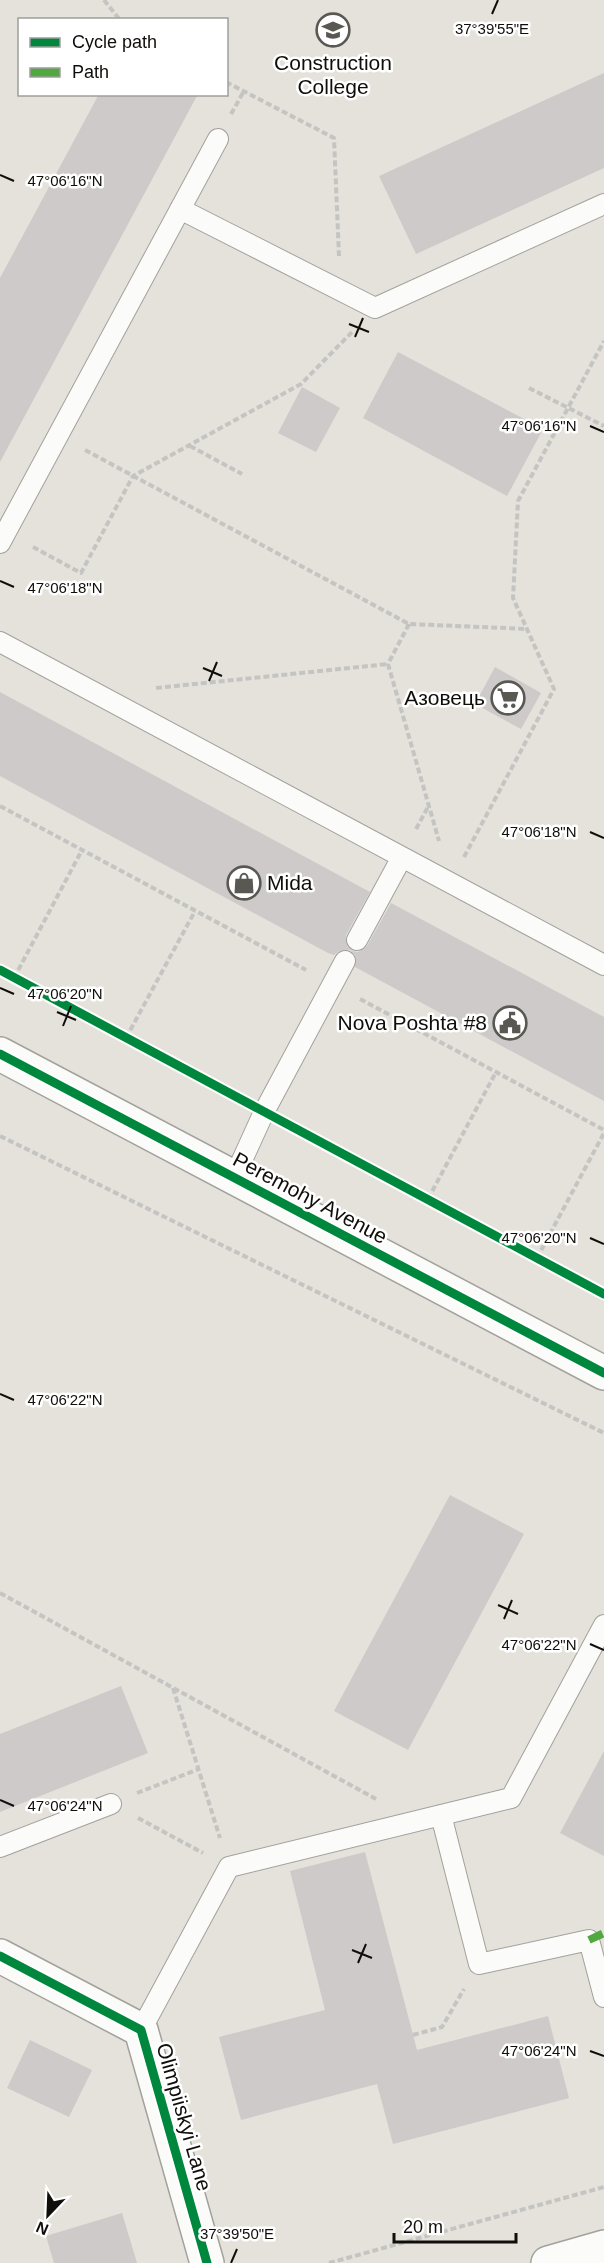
<svg xmlns="http://www.w3.org/2000/svg" width="604" height="2263" font-family="Arial,sans-serif">
	<style>
		.building { fill: #cdcac9 }
		.lines { fill: none; stroke-linecap: round; stroke-linejoin: round }
		.service-casing { stroke: #a3a19c; stroke-width: 22 }
		.minor-casing { stroke: #a3a19c; stroke-width: 36 }
		.tertiary-casing { stroke: #a3a19c; stroke-width: 36 }
		.secondary-casing { stroke: #a3a19c; stroke-width: 36 }
		.path { stroke: #c4c4c2; stroke-width: 4; stroke-dasharray: 6 3; stroke-linecap: butt }
		.service { stroke: #fbfbfa; stroke-width: 20 }
		.minor { stroke: #fbfbfa; stroke-width: 33 }
		.tertiary { stroke: #fbfbfa; stroke-width: 33 }
		.secondary { stroke: #fbfbfa; stroke-width: 33 }
		.quiet { stroke: #51a841; stroke-width: 8; stroke-dasharray: 15 8; stroke-linecap: butt }
		.cycleway-casing { stroke: #fff; stroke-width: 13 }
		.cycleway { stroke: #00873e; stroke-width: 9 }
		.ticks { fill: none; stroke: #100e0a; stroke-width: 2 }
		.labels { text-anchor: middle; stroke-width: 5; stroke-linejoin: round; paint-order: stroke }
		.poi-label { font-size: 21px; fill: #100e0a; stroke: #fff; text-anchor: end }
		.street-label { font-size: 21px; fill: #100e0a; stroke: #fff }
		.ticks-label { font-size: 15px; text-anchor: middle; fill: #100e0a; stroke: #fff; stroke-width: 5; stroke-linejoin: round; paint-order: stroke }
	</style>
	<rect width="100%" height="100%" fill="#e4e2db"/>
	<path class="building" d="M604,73v95l-188,86 -37,-78z
		M99,94h99l-198,368v-184z
		M398,352l145,77 -36,67 -144,-78z
		M302,387l38,21 -24,44 -38,-19z
		M495,667l46,26 -20,36 -46,-25z
		M0,692l370,200 -24,43 1,11 5,5 6,1 9,-6 24,-43 213,114v84l-249,-134v-12l-5,-5 -11,1 -5,4 -6,-2 -328,-177z
		M450,1495l74,39 -116,216 -74,-39z
		M121,1686l27,67 -148,59v-78z
		M604,1751v105l-44,-23z
		M365,1852l52,198 131,-34 21,82 -176,46 -16,-60 -136,36 -22,-83 106,-27 -35,-139z
		M30,2040l62,30 -23,47 -62,-29z
		M122,2213l15,50h-83l-8,-27z"/>
	<g class="lines">
		<g class="service-casing">
			<path id="service" d="M180,209l195,99 229,-104
				M0,543l218,-404
				M0,642l604,323
				M357,940l45,-83
				M234,1178l30,-66 81,-151
				M441,1815l38,149 110,-24 15,57
				M0,1847l111,-43
				M141,2030l88,-163 282,-69 93,-173"/>
		</g>
		<g class="minor-casing">
			<path id="minor" d="M0,1956l141,74 66,233"/>
		</g>
		<g class="tertiary-casing">
			<path id="tertiary" d="M0,1054l604,319"/>
		</g>
		<g class="secondary-casing">
			<path id="secondary" d="M548,2263l56,-16"/>
		</g>
		<path class="path" d="M104,0l16,20
			M226,82l108,56 5,118
			M231,114l13,-23
			M529,388l75,38
			M190,446l52,28
			M85,450l324,174 118,5
			M33,547l48,26 52,-97 168,-92 52,-53
			M409,624l-21,40 51,177
			M156,688l232,-24
			M0,806l306,164
			M416,829l12,-22
			M464,857l90,-168 -41,-91 5,-97 86,-160
			M14,978l68,-128
			M360,999l244,131
			M126,1038l69,-127
			M0,1136l604,297
			M428,1199l68,-127
			M537,1258l67,-125
			M0,1593l376,206
			M173,1688l47,150
			M137,1793l62,-24
			M138,1818l65,35
			M413,2035l29,-8 22,-38
			M329,2263l275,-76"/>
		<use href="#service" class="service"/>
		<use href="#minor" class="minor"/>
		<use href="#tertiary" class="tertiary"/>
		<use href="#secondary" class="secondary"/>
		<path class="quiet" d="M589,1940l15,-7"/>
		<g class="cycleway-casing">
			<path id="cycleway" d="M0,970l604,324
				M0,1054l604,319
				M0,1956l141,74 66,233"/>
		</g>
		<use href="#cycleway" class="cycleway"/>
	</g>
	<path class="ticks" d="M492,14l6,-14M0,175l14,6M349,324l20,8M355,337l8,-19M590,426l14,6M0,581l14,6M203,668l19,8M209,681l8,-19M590,832l14,6M0,988l14,6M57,1012l19,8M63,1026l8,-20M590,1238l14,6M0,1394l14,6M498,1605l20,9M504,1619l8,-19M590,1644l14,6M0,1800l14,6M352,1950l20,8M358,1963l8,-19M590,2051l14,5M231,2263l6,-14"/>
	<defs>
		<g id="university-ring" transform="scale(1.725)"><circle r="9.5" fill="#fff" stroke="#5a5853" stroke-width="1.5"/><path d="M0-5L7-2L0 1L-7-2ZM-4 1L0 2.5L4 1V4Q0 6-4 4Z" fill="#5a5853"/></g>
		<g id="supermarket-ring" transform="scale(1.725)"><circle r="9.5" fill="#fff" stroke="#5a5853" stroke-width="1.5"/><path d="M-6-5.5h2.5l.6 2H6L4.5 2H-2.5L-4.4-4H-6ZM-1.5 3.2a1.3 1.3 0 1 0 .1 0ZM3 3.2a1.3 1.3 0 1 0 .1 0Z" fill="#5a5853"/></g>
		<g id="shop-ring" transform="scale(1.725)"><circle r="9.5" fill="#fff" stroke="#5a5853" stroke-width="1.5"/><path d="M-5-2.5h2.3a2.7 3.5 0 0 1 5.4 0H5L5.5 6h-11ZM-1.5-2.5h3a1.5 2.3 0 0 0-3 0Z" fill="#5a5853"/></g>
		<g id="civic-ring" transform="scale(1.725)"><circle r="9.5" fill="#fff" stroke="#5a5853" stroke-width="1.5"/><path d="M-.6-6.5H3V-4.5H.6V-3L4-1V1h2V6H-6V1h2V-1L-.6-3ZM-1.2 2.5V6h2.4V2.5Z" fill="#5a5853"/></g>
	</defs>
	<g fill-rule="evenodd">
		<use href="#university-ring" x="333" y="30"/>
		<use href="#supermarket-ring" x="508" y="698"/>
		<use href="#shop-ring" x="244" y="883"/>
		<use href="#civic-ring" x="510" y="1023"/>
	</g>
	<g class="labels">
		<g class="poi-label">
			<text x="333" y="70" text-anchor="middle">Construction<tspan x="333" dy="24">College</tspan></text>
			<text x="485" y="705">Азовець</text>
			<text x="267" y="890" text-anchor="start">Mida</text>
			<text x="487" y="1030">Nova Poshta #8</text>
		</g>
		<g class="street-label">
			<text transform="translate(310 1198) rotate(28)" y="7">Peremohy Avenue</text>
			<text transform="translate(184 2117) rotate(74)" y="7">Olimpiiskyi Lane</text>
		</g>
	</g>
	<g class="ticks-label">
		<text x="492" y="34">37°39'55"E</text>
		<text x="65" y="186">47°06'16"N</text>
		<text x="539" y="431">47°06'16"N</text>
		<text x="65" y="593">47°06'18"N</text>
		<text x="539" y="837">47°06'18"N</text>
		<text x="65" y="999">47°06'20"N</text>
		<text x="539" y="1243">47°06'20"N</text>
		<text x="65" y="1405">47°06'22"N</text>
		<text x="539" y="1650">47°06'22"N</text>
		<text x="65" y="1811">47°06'24"N</text>
		<text x="539" y="2056">47°06'24"N</text>
		<text x="237" y="2239">37°39'50"E</text>
	</g>
	<rect x="18" y="18" width="210" height="78" fill="#ffffff" stroke="#9f9f9d" stroke-width="1.5"/>
	<rect x="30" y="38" width="30" height="9" fill="#00873e" stroke="#9f9f9d" stroke-width="1.5"/>
	<text x="72" y="48" font-size="18" fill="#100e0a">Cycle path</text>
	<rect x="30" y="68" width="30" height="9" fill="#51a841" stroke="#9f9f9d" stroke-width="1.5"/>
	<text x="72" y="78" font-size="18" fill="#100e0a">Path</text>
	<g transform="translate(48 2215) rotate(203)" stroke="#ffffff" stroke-width="4.5" paint-order="stroke">
	<path d="M0-4.5L10 22L0 15L-10 22Z" fill="#100e0a"/>
	<text y="-9" font-size="16" font-weight="bold" text-anchor="middle" fill="#100e0a">N</text>
	</g>
	<path d="M394 2233v9h122v-9" fill="none" stroke="#100e0a" stroke-width="3"/>
	<text x="403" y="2233" font-size="18" fill="#100e0a" stroke="#ffffff" stroke-width="4.5" paint-order="stroke">20 m</text>
</svg>
